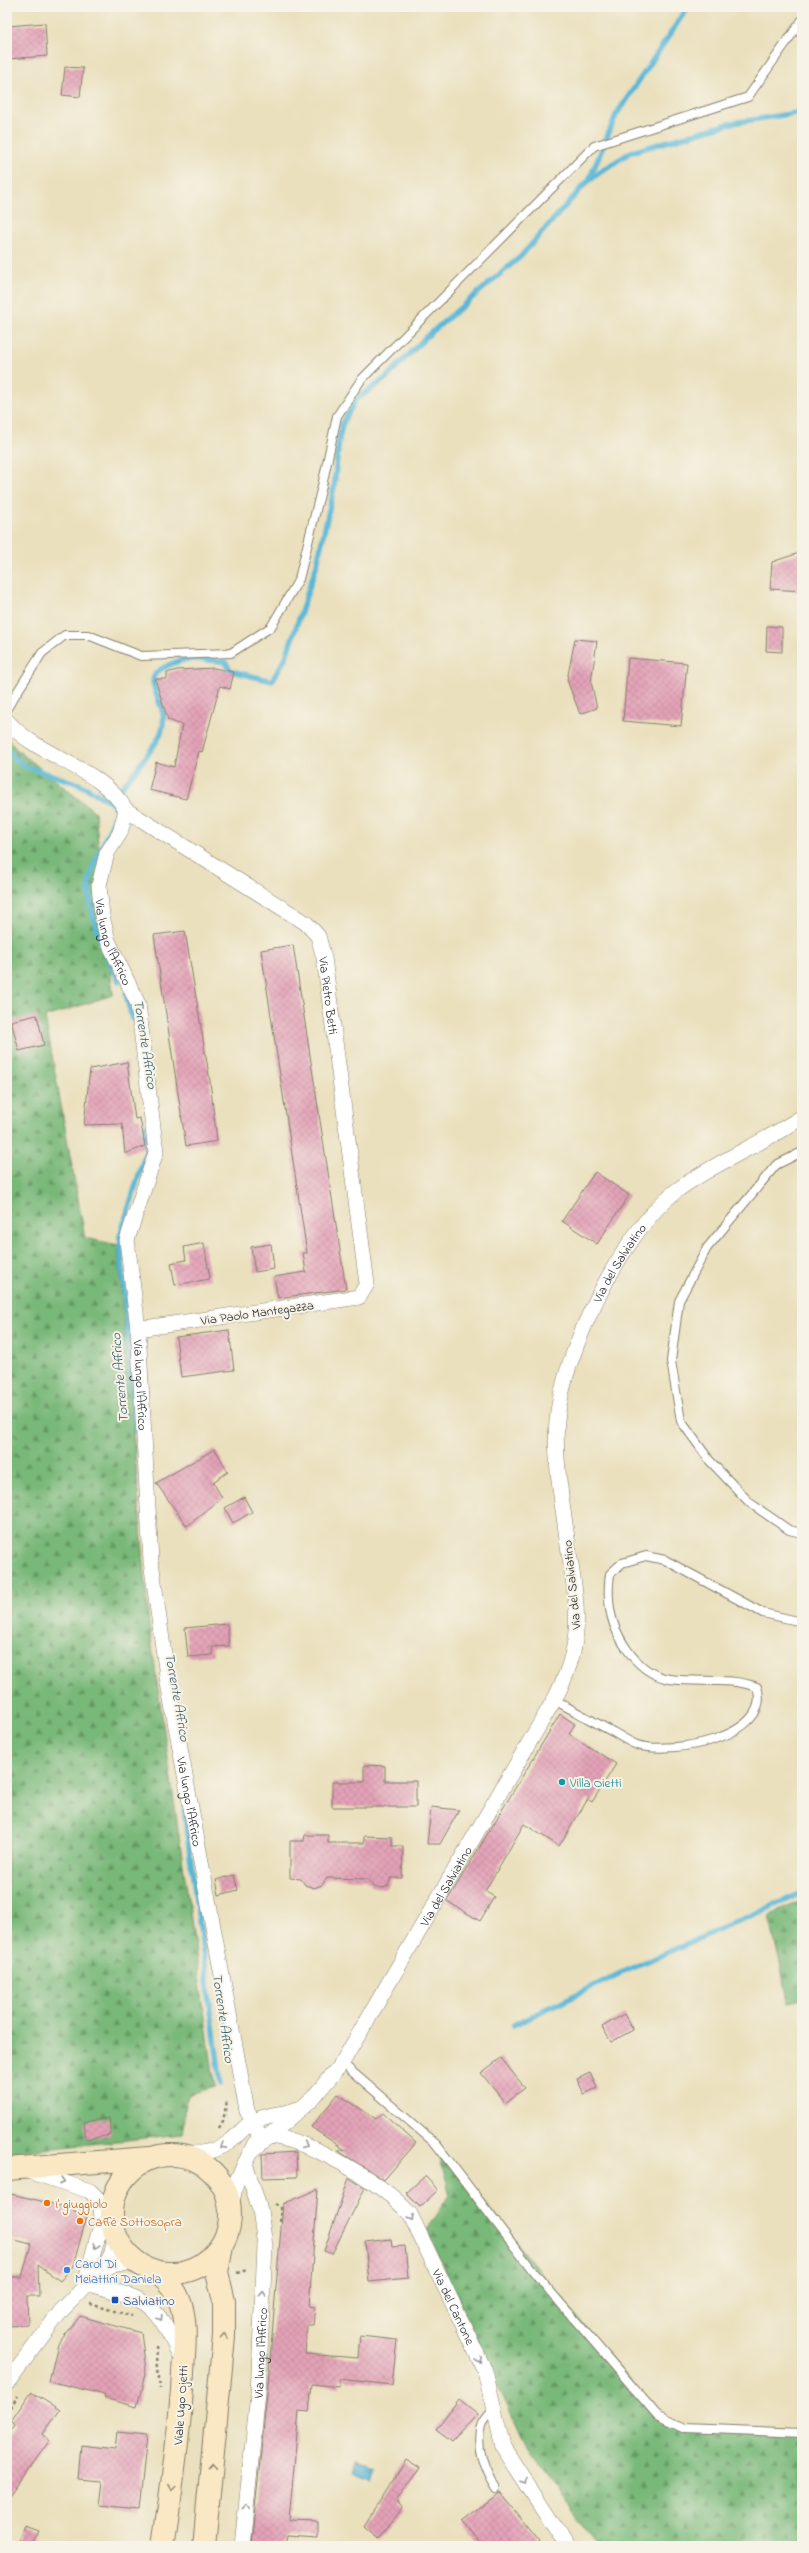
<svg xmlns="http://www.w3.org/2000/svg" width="809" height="2553" font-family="'Indie Flower',sans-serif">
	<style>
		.forest { fill: url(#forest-firs); stroke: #4a6a4a }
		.water { fill: url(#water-ripples); stroke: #3a6a7a }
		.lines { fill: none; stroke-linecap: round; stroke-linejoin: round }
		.stream { stroke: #58b7d7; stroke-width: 5.5 }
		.building { fill: url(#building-cross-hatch) }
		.service-casing { stroke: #837e6c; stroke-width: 10 }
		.minor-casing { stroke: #837e6c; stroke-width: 16 }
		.secondary-casing { stroke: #837e6c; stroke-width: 24 }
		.path { stroke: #837e6c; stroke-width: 2.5; stroke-dasharray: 3 3; stroke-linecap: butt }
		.service { stroke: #fff; stroke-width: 8 }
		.minor { stroke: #fff; stroke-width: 15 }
		.secondary { stroke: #fae7c3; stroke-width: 22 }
		.oneway { stroke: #999 }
		.oneway2 { stroke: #968c78 }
		.culture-dot { fill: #0f9aa8; stroke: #f7f3e8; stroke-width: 1.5 }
		.food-dot { fill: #e8710a; stroke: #f7f3e8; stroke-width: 1.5 }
		.shop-dot { fill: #3f7fe0; stroke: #f7f3e8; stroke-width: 1.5 }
		.transit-dot { fill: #1a4fb4; stroke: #f7f3e8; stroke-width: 1.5 }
		.labels { text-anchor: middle; stroke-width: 4; stroke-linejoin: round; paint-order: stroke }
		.street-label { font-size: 13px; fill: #1c1c1c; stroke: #f7f3e8 }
		.culture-label { font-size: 13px; fill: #0d838f; stroke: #f7f3e8; text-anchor: start }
		.food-label { font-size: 13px; fill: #c56008; stroke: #f7f3e8; text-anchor: start }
		.shop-label { font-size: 13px; fill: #366cbe; stroke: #f7f3e8; text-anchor: start }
		.transit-label { font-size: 13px; fill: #164399; stroke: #f7f3e8; text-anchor: start }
		.water-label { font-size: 14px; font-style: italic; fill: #345a67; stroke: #f7f3e8 }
	</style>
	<defs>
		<pattern id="forest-firs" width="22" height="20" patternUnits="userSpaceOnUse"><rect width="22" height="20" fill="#78b878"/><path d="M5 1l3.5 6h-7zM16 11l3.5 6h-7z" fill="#629562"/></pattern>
		<pattern id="water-ripples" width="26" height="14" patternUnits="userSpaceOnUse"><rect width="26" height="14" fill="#58b7d7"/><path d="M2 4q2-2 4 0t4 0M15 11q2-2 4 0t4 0" fill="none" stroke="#4894ae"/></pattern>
		<pattern id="building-cross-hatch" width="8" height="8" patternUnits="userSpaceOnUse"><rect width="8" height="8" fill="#e3a2b7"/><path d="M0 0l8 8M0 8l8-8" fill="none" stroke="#c28b9d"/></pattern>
	</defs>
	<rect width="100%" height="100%" fill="#f7f3e8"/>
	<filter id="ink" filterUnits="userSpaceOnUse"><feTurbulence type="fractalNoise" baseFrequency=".025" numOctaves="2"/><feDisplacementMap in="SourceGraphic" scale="8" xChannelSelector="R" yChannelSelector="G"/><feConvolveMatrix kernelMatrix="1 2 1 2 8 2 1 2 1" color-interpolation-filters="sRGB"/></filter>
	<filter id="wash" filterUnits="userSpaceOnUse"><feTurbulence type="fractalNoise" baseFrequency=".012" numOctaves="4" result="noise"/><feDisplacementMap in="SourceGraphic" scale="16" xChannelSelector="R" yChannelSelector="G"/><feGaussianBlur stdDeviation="0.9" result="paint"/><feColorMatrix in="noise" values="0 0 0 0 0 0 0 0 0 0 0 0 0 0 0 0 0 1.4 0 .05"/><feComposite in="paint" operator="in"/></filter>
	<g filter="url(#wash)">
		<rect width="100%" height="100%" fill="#eae0bd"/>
		<path class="forest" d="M7,738l10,12 78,62 18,183 -68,22 40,221 33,7 31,381 66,461c-40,10 -27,13 -33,47l-175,19z
			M802,1900v100l-13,3 -20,-87z
			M436,2144l221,271 28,13 117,5v113h-203l-68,-88 -104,-228 23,-35z"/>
		<path class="water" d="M354,2459l21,6 -4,12 -20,-6z"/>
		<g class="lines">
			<path class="stream" d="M589,180l27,-65 72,-108
				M7,751l17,15 55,18 31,17 7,9c-7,21 -17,40 -25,60 -11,31 13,84 27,111
				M116,794c9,-11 42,-50 45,-61 7,-21 -2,-27 -7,-46 -3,-10 1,-15 9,-19 25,-14 35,-9 62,-6l6,9 41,10 14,-24 31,-93 17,-77 5,-48 3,-14 13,-25 31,-22 40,-41 94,-80 66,-74 17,-13 28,-18 101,-29 70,-11
				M126,994l6,25
				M136,1431l-16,-195 26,-84v-26
				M184,1810l37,274
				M513,2025l112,-54 177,-78"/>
		</g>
		<g id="blocks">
			<path class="building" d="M45,23l2,33 -40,3v-33z
				M65,67l18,1 -3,29 -18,-2z
				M802,552v39l-32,-2 2,-27z
				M767,626l15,1v25l-16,-1z
				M575,639l22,2 -6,41 6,26 -17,6 -13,-34z
				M628,658l59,5 -6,63 -58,-5z
				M214,668l20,4 -4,17 -10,-3 -18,66 -3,-1 -13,48 -37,-9 7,-28 18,5 8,-42 -14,-5 -13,-41h12v-6l10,-3z
				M185,931l25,150 7,60 -31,5 -32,-211z
				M293,945l53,344 -68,9 -4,-21 32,-5 -3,-19h4l-46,-303z
				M37,1015l7,30 -25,6 -8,-30z
				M127,1062l8,57 5,-1 5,28 -20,8 -3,-30 -38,1 6,-56z
				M595,1172l34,23 -32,49 -35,-23z
				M204,1243l6,36 -35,6 -4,-22 15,-3 -2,-13z
				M271,1244l3,25 -19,3 -4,-25z
				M229,1330l5,40 -53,7 -5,-40z
				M215,1449l13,23 -15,10 9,16 -35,28 -31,-43z
				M244,1497l8,15 -19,11 -8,-15z
				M227,1624l2,22 -17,1 1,8 -25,2 -3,-29z
				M560,1714l15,10 -6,10 47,30 -24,38 -4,-3 -29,47 -35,-22 -39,67 9,6 -14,24 -33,-20z
				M364,1765l21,1v15h31v26h-84v-25h32z
				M431,1807l28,3 -19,34h-13z
				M305,1835h23v8h36v-7l28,1v9h11l-1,32h-11l-3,8 -5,2 -9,-1 -7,-8 -40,-1 -5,7 -8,3 -9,-3 -4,-6 -11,-1v-37h14z
				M234,1875l4,15 -19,5 -3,-15z
				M624,2014l9,16 -22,12 -9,-15z
				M501,2058l24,30 -20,15 -24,-30z
				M590,2073l7,15 -13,6 -7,-15z
				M338,2094l38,25 7,-6 33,30 -32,37 -47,-30h8l-34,-23z
				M109,2118l2,17 -25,4 -2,-17z
				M296,2152l1,25 -34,1 -1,-24z
				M425,2176l13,14 -18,17 -14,-14z
				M349,2178l16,10 -33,66 -8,-3z
				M318,2189l-9,117 6,1 -2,18h-6l-2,29 53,4 2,-22 37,4 -5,45 -53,-6v8l-27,-3 -3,28 -10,-1 -10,110 29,1v16l-31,-2 -2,10h-34l16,-151 16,-191z
				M7,2193l55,13 25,10 -14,50 -13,15 -22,-16 1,31h-12l1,29 -21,1v-49h15l9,-33 -24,-6z
				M391,2239l1,8 13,-1 3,32 -39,4 -4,-40z
				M80,2316l61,17 5,37 -9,37 -33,-9 1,-3 -56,-14 9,-37z
				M31,2392l29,18 -17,24 7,6 -43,59v-62l8,-12 -4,-4z
				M459,2399l19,15 -26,27 -16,-12z
				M117,2432l30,3 -8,75 -40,-4 3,-25 -24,-2 3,-34 34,4z
				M406,2459l14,9 -24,33 6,8 -24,29 -14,-12z
				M500,2493l43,53h-62l-19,-24z
				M24,2526l14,5 -7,15h-15z"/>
		</g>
	</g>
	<g filter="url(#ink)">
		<use href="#blocks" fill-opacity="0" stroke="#837e6c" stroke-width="1"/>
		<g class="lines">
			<g class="service-casing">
				<path id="service" d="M7,708l35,-55 23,-18h23l53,21 90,-3 40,-26 28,-48 23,-93 15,-70 24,-36 233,-234 154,-49 54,-77
					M802,1152l-26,13 -69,83 -28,53 -8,60 10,60 29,40 40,42 39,27 13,3
					M554,1700c20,11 39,21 59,32 7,4 16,10 24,13 33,10 137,-7 120,-58 -28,-10 -57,-4 -87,-8 -35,-5 -60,-48 -61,-81 -1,-8 0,-16 1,-24l12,-11 24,-7 19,4 98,53 39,9
					M342,2063l94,81 101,132 120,139 28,13 117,5
					M494,2408c-4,5 -11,11 -13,18 -6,21 4,46 15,63"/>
			</g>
			<g class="minor-casing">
				<g id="minor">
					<path id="s1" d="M7,721c33,38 93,45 119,89l-6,23 -13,20 -8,32 3,31 6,25 30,63 18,148 -29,88 11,89 13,232 17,122 79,428 9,15 2,11 -21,43 -7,29"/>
					<path id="s2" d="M126,810l180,113 12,13 6,22 43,326 -8,13 -221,32"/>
					<path id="s3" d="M267,2136c43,3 115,47 143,78l75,157 18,76 64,99"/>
					<path id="s4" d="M253,2150l59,-51 30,-36 212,-363c35,-64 21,-101 12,-169 -5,-37 -12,-74 -9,-111 6,-67 65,-188 119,-229 39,-29 86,-47 126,-74"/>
					<path d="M176,2155c19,0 41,-2 56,-15 9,-8 15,-17 27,-21 12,-5 26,-5 39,-10"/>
					<path d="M28,2171l62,20 11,11 1,19 -17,62"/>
					<path d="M101,2271l15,-8 19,-1"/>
					<path d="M85,2283c65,18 68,14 97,77"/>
					<path d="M7,2383l54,-72 44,-45 7,-13 3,-17"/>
					<path id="s5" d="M242,2546l16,-152 7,-148 -5,-36 -15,-47"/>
				</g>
			</g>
			<g class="secondary-casing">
				<path id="secondary" d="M112 2214a59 59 0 1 1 118 0a59 59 0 1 1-118 0Z
					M7,2169l142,-11
					M157,2272c13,9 21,21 25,37 5,20 2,43 1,64 -3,58 -11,115 -20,173
					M204,2546l20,-210v-35l-7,-29 5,-27"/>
			</g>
			<path class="path" d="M219,2128l4,-7 4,-20
				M74,2204l10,8
				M275,2204l6,4 -1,16
				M237,2273l10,-3
				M90,2304l42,12
				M156,2346l4,43
				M7,2412l11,-16"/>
			<use href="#service" class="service"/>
			<use href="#minor" class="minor"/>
			<use href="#secondary" class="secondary"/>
		</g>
		<defs><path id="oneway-chevron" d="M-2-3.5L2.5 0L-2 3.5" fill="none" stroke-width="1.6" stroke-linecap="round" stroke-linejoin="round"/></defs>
		<g class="oneway">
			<use href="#oneway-chevron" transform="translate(305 2145) rotate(23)"/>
			<use href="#oneway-chevron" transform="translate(223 2146) rotate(151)"/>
			<use href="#oneway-chevron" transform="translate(62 2181) rotate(18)"/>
			<use href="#oneway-chevron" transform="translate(411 2218) rotate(60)"/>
			<use href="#oneway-chevron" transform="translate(96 2246) rotate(105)"/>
			<use href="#oneway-chevron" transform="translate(263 2294) rotate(-87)"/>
			<use href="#oneway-chevron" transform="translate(160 2318) rotate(58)"/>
			<use href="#oneway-chevron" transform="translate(479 2360) rotate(64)"/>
			<use href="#oneway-chevron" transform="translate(524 2481) rotate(58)"/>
			<use href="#oneway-chevron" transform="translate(246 2507) rotate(-84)"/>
		</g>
		<g class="oneway2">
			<use href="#oneway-chevron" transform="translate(224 2336) rotate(-86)"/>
			<use href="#oneway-chevron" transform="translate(212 2465) rotate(-85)"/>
			<use href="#oneway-chevron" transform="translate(172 2487) rotate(98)"/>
		</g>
	</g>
	<circle class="culture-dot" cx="562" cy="1782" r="4"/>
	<g class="food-dot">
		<circle cx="47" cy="2203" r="4"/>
		<circle cx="80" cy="2221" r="4"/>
	</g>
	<circle class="shop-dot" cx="67" cy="2270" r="4"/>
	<rect class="transit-dot" x="111" y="2296" width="8" height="8" rx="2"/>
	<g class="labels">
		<g class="street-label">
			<text dy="5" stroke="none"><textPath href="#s1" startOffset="290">Via lungo l'Affrico</textPath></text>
			<text dy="5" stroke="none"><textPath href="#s2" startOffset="291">Via Pietro Betti</textPath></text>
			<text dy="5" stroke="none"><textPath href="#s4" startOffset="1001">Via del Salviatino</textPath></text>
			<text transform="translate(257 1312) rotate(-8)" y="5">Via Paolo Mantegazza</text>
			<text dy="5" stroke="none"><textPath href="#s1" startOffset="745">Via lungo l'Affrico</textPath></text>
			<text transform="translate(571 1585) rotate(-96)" y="5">Via del Salviatino</text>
			<text dy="5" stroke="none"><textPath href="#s1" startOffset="1165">Via lungo l'Affrico</textPath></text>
			<text dy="5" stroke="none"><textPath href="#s4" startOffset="330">Via del Salviatino</textPath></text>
			<text dy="5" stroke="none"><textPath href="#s3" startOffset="268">Via del Cantone</textPath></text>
			<text dy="5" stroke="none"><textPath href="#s5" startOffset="194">Via lungo l'Affrico</textPath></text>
			<text transform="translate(180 2405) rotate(-86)" y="5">Viale Ugo Ojetti</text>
		</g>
		<g class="culture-label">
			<text x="570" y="1787">Villa Oietti</text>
		</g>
		<g class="food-label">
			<text x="55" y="2208">I' giuggiolo</text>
			<text x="88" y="2226">Caffè Sottosopra</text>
		</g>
		<g class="shop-label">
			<text x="75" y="2268">Carol Di<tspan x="75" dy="15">Meiattini Daniela</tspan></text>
		</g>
		<g class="transit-label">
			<text x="123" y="2305">Salviatino</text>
		</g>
		<g class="water-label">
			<text transform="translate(146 1044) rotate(81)" y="5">Torrente Affrico</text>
			<text transform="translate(119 1378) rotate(-95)" y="5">Torrente Affrico</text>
			<text transform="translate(178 1697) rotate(80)" y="5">Torrente Affrico</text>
			<text transform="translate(224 2018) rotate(82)" y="5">Torrente Affrico</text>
		</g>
	</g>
	<rect width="809" height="2553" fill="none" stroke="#f7f3e8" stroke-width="24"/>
</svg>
